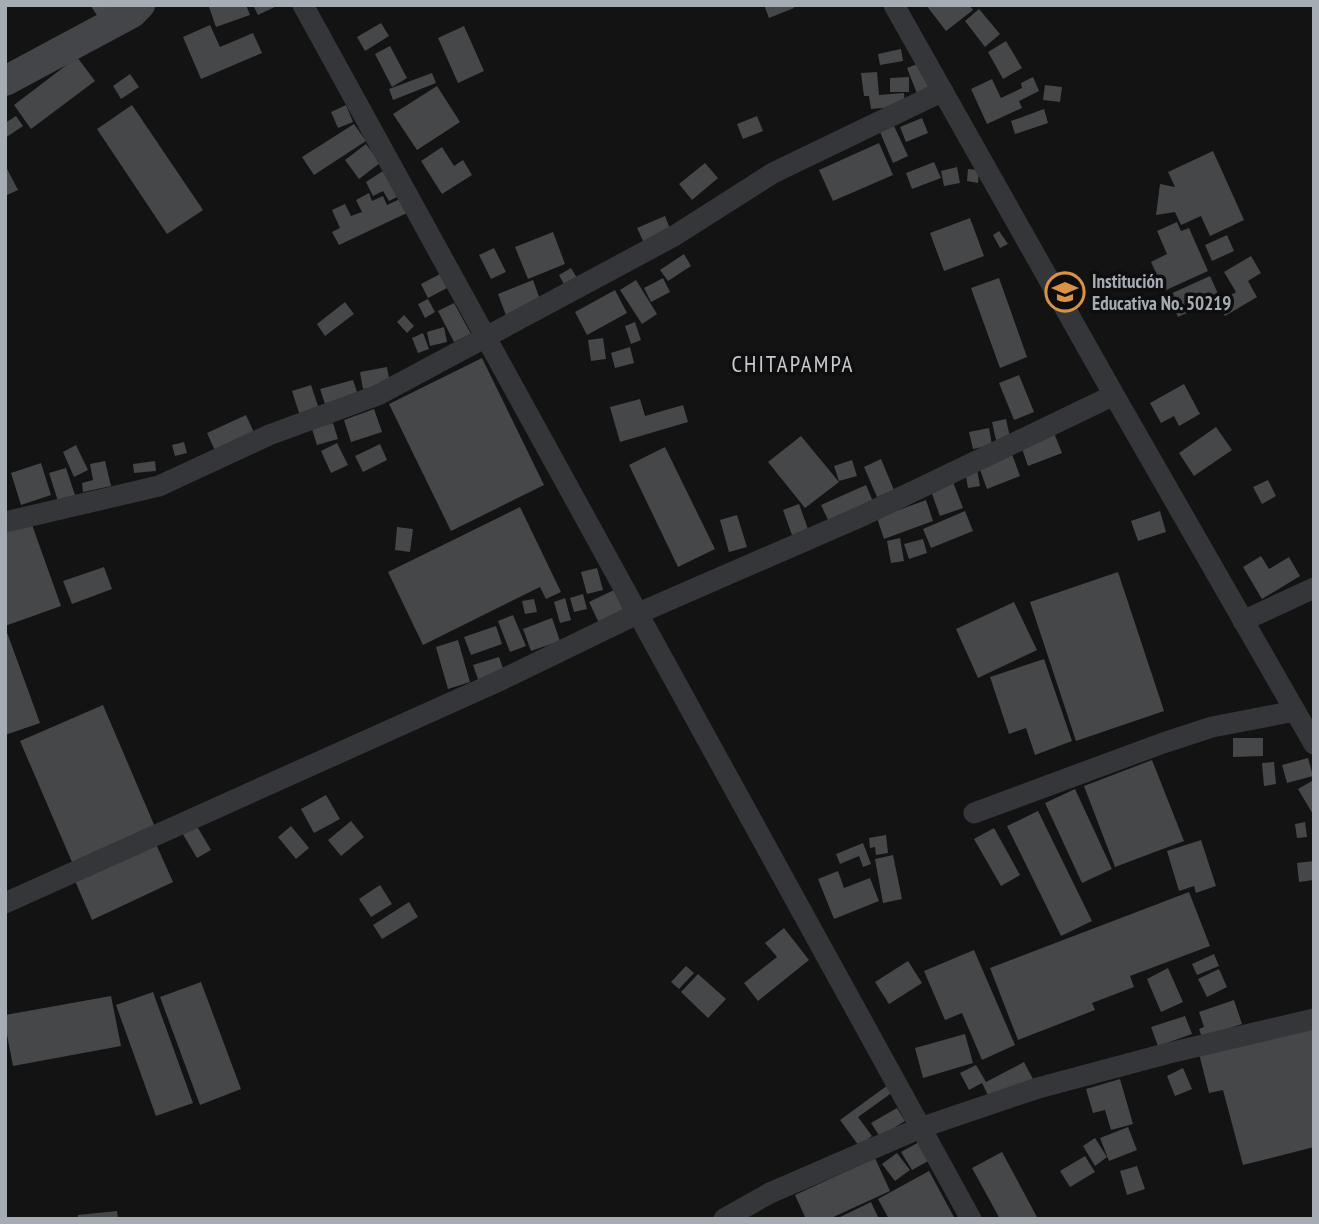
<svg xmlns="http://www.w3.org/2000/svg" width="1319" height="1224" font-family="'PT Sans Narrow',sans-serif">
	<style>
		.building { fill: #454749 }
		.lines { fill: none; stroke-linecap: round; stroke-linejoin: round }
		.street { stroke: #353639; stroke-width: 21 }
		.secondary { stroke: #434549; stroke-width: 30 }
		.labels { text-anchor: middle; stroke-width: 7; stroke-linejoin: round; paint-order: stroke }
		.poi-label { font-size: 19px; font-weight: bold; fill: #a6acb3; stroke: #0e0e0f; text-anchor: start }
		.quarter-label { font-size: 23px; letter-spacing: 2px; fill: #c7cad0; stroke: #0e0e0f }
	</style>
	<rect width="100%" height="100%" fill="#131314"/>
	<path class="building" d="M90,5h32l-21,16z
		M214,5h32l4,10 -34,12 -7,-20z
		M253,5h26l-21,10z
		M764,5h29l1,3 -25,10z
		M926,5h43l4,5 -27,21z
		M979,9l21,25 -15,13 -20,-26z
		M381,23l8,13 -24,15 -8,-14z
		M210,25l10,22 33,-14 9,20 -61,26 -18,-42z
		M464,26l20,45 -26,12 -20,-45z
		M1006,41l16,27 -19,11 -15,-27z
		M390,46l17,32 -15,9 -17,-33z
		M901,49l2,12 -23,4 -2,-11z
		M77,57l18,24 -64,48 -17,-24z
		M922,62l11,27 -15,7 -11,-28z
		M877,72l2,23 25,-2 1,13 -34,3 -2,-13h-5l-3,-23z
		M432,73l4,10 -43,17 -4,-11z
		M130,74l9,13 -18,12 -8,-13z
		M909,77v15h-19v-14z
		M1033,77l6,14 -20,10 3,7 -35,16 -16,-35 21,-10 9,19 21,-10 -1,-5z
		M1045,85l17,2 -2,15 -17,-2z
		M437,86l23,36 -43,28 -24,-36z
		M132,105l71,105 -36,24 -70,-105z
		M346,105l7,17 -15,6 -7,-16z
		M1044,109l4,14 -33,11 -4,-13z
		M16,116l7,10 -18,12v-15z
		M757,116l6,15 -20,8 -6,-15z
		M922,118l6,15 -22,9 -6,-15z
		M354,124l12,17 -52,34 -12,-18z
		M894,126l14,30 -15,7 -13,-31z
		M879,143l14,32 -60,26 -14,-31z
		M366,144l14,19 -21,16 -14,-19z
		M442,147l12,19 9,-6 9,15 -30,19 -21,-33z
		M1213,151l31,69 -34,16 -9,-20 -20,9 -6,-13 -19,3 4,-31 15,3 -7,-15z
		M934,162l7,16 -29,11 -6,-16z
		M705,163l13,15 -26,22 -13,-16z
		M5,165l13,25 -13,6z
		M957,167l3,16 -16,3 -3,-15z
		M386,169l15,26 -12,6 -6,-10 -10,5 -7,-14z
		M968,169l11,1 -1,13 -11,-2z
		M369,193l3,8 11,-5 4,9 13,-6 7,14 -68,32 -7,-13 8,-4 -8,-18 13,-6 6,12 11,-4 -6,-12z
		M665,216l7,18 -27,11 -8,-17z
		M970,218l14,38 -40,15 -14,-38z
		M1177,222l4,9 8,-3 19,43 -44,20 -13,-29 16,-8 -10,-23z
		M999,231l9,13 -8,4 -7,-13z
		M553,232l12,32 -37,15 -13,-32z
		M1227,235l7,16 -22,10 -7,-16z
		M494,248l12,24 -15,7 -12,-24z
		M684,254l7,12 -23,15 -8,-11z
		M1251,256l10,17 -13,8 9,16 -32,19 -8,-13 19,-11 -12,-20z
		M571,268l9,15 -13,7 -8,-15z
		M440,274l7,14 -19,10 -7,-14z
		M1210,276l10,22 -42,19 -10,-22z
		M663,278l7,14 -19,10 -7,-14z
		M999,278l28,79 -27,11 -29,-80z
		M533,280l9,25 -35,13 -9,-24z
		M636,280l21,34 -15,10 -22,-34z
		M615,290l12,23 -40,22 -12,-23z
		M428,299l7,13 -10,6 -7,-14z
		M345,302l9,12 -29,22 -8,-12z
		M454,303l17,31 -17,8 -16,-31z
		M404,315l10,11 -7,7 -10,-11z
		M635,322l6,18 -10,4 -6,-18z
		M444,327l3,15 -17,4 -3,-14z
		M423,333l6,16 -11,4 -6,-15z
		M603,338l3,21 -15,2 -3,-21z
		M630,347l4,16 -19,5 -4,-15z
		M482,358l62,127 -93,46 -62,-127z
		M387,367l3,17 -27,5 -3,-17z
		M1019,375l15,37 -20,8 -15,-37z
		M353,380l6,18 -33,9 -6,-18z
		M1184,384l16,30 -21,12 -5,-10 -13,7 -11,-20z
		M311,385l8,24 -19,7 -8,-25z
		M640,399l5,17 38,-11 5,17 -68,20 -10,-35z
		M374,409l8,23 -31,10 -7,-22z
		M246,415l10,22 -39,18 -10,-22z
		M1006,419l4,18 -14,3 -4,-18z
		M333,423l5,16 -21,6 -5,-16z
		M1216,427l16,23 -38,26 -15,-23z
		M989,428l3,17 -19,4 -4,-17z
		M1054,433l8,20 -34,13 -7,-20z
		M801,436l38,46 -34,26 -37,-46z
		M184,442l3,11 -12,3 -3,-11z
		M337,443l11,22 -17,8 -10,-22z
		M380,444l7,16 -24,12 -8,-16z
		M76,445l12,25 -14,7 -11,-25z
		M665,447l50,102 -37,18 -49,-102z
		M1012,454l8,22 -33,13 -8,-22z
		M881,459l13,31 -17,7 -13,-30z
		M852,460l5,16 -18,5 -5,-15z
		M105,461l6,25 -28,6 -1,-9 11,-3 -3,-16z
		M155,461l1,10 -22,2 -1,-9z
		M41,463l10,32 -30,10 -10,-32z
		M66,468l9,27 -17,6 -9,-28z
		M977,469l3,17 -12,2 -3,-17z
		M1268,480l8,16 -14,8 -9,-17z
		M953,482l10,26 -23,8 -9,-25z
		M866,485l8,19 -44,20 -9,-19z
		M926,500l7,21 -49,18 -7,-21z
		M799,504l9,25 -16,6 -9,-25z
		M520,507l41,85 -15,7 -6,-12 -117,58 -35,-73z
		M965,511l8,20 -42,17 -8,-19z
		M1160,511l6,21 -28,9 -7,-20z
		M737,515l10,32 -18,5 -9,-32z
		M30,519l31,87 -56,20v-99z
		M397,527l16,2 -3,23 -15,-2z
		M900,538l4,23 -13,2 -4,-22z
		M923,539l4,14 -18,6 -5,-15z
		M1261,556l8,13 20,-12 11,19 -38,23 -19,-32z
		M104,567l8,22 -40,15 -9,-23z
		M597,568l6,22 -16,4 -6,-22z
		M1118,572l46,139 -88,30 -46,-139z
		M614,590l10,21 -25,12 -10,-21z
		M583,594l4,15 -13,3 -4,-14z
		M565,598l6,22 -11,3 -6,-21z
		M534,599l3,13 -12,2 -3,-13z
		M1014,602l23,48 -59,28 -22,-49z
		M513,615l13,31 -16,6 -12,-31z
		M552,618l8,23 -29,10 -8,-22z
		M496,626l6,18 -31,11 -7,-18z
		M5,627l35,96 -35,12z
		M458,640l12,42 -22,7 -12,-42z
		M499,657l6,17 -26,8 -6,-17z
		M1044,659l28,82 -37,14 -9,-27 -17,6 -19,-57z
		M103,705l52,122 -83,35 -52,-121z
		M1233,738h30v18l-30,1z
		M1308,758l5,18 -26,7 -5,-18z
		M1152,760l32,81 -69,26 -31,-81z
		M1274,762l2,22 -12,2 -2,-23z
		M1312,781l2,2v33l-16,-27z
		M1075,789l37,80 -30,14 -37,-80z
		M326,795l14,24 -26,14 -13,-24z
		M1038,811l54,110 -31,15 -54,-110z
		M351,821l13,16 -23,19 -13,-16z
		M1305,822l2,15 -10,1 -2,-14z
		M195,823l16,27 -14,8 -16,-27z
		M291,826l18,22 -13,11 -18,-22z
		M994,828l26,47 -19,11 -27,-47z
		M886,835l2,18 -12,2 -1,-8 -5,1 -1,-10z
		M1201,840l15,46 -20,7 -2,-7 -15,5 -12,-40z
		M863,843l8,21 -8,3 -4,-11 -19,8 -4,-10z
		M156,844l17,38 -81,38 -17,-39z
		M893,855l9,44 -19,4 -8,-44z
		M1314,861v19l-15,2 -2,-19z
		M838,871l6,17 26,-10 9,23 -45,18 -16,-40z
		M380,885l12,19 -21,13 -12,-18z
		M1189,892l21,54 -80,30 4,11 -42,16 3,7 -77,30 -28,-72z
		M409,902l9,15 -36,22 -9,-14z
		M784,928l25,32 -51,41 -14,-18 33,-26 -12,-14z
		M974,950l41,95 -33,15 -20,-47 -17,7 -21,-49z
		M1214,954l5,12 -22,9 -5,-11z
		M908,961l14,22 -33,21 -14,-22z
		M686,966l8,7 -15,16 -8,-7z
		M1168,968l15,34 -22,10 -14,-33z
		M1219,969l8,18 -20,10 -9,-18z
		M698,974l28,25 -18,19 -27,-26z
		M201,982l40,107 -41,16 -40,-108z
		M153,992l40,111 -37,13 -40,-111z
		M111,996l10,50 -108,20 -8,-42v-9z
		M1234,1000l8,24 -40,13 -3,-8 5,-2 -5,-15z
		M1185,1016l7,18 -34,12 -7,-19z
		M1314,1024v123l-71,18 -20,-75 -14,3 -10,-39z
		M965,1034l8,29 -50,15 -8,-30z
		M1024,1062l9,17 -42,22 -9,-18 -13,7 -9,-17 16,-8 10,17z
		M1183,1068l9,21 -17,7 -8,-20z
		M1120,1079l13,45 -22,6 -6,-20 -12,3 -7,-24z
		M888,1085l5,7 -35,25 14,19 -13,10 -19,-26z
		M897,1108l8,13 -25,16 -9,-14z
		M1128,1127l9,23 -28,11 -9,-23z
		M1095,1138l12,19 -12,9 -12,-20z
		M921,1141l11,18 -20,11 -11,-18z
		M1002,1152l36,67h-38l-28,-51z
		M897,1153l13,17 -15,11 -13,-17z
		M1085,1156l10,16 -25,15 -10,-16z
		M875,1158l15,33 -61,28h-23l-11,-24z
		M1137,1166l8,23 -18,6 -7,-24z
		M929,1171l26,48h-66l-11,-20z
		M871,1202l8,17h-43z
		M117,1211l1,8h-40v-4z"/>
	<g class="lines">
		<path class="street" d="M303,5l668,1214
			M894,5l220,390 200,349
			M5,522l154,-36 110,-51 109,-40 296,-159 99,-63 170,-82
			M1243,621l71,-33
			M974,813l189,-70 49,-16 83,-16
			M5,903l494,-222 140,-68 225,-98 250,-120
			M724,1219l46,-26 150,-65 118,-40 131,-35 145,-34"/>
		<path class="secondary" d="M5,81l127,-68 8,-8"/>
	</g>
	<defs>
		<g id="school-ring" transform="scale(2.0125)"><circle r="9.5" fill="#0e0e0f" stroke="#da9346" stroke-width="1.5"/><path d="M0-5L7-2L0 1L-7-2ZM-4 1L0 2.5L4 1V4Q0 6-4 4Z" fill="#da9346"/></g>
	</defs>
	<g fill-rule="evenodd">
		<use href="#school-ring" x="1065" y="292"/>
	</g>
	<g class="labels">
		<g class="poi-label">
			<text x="1092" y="288">Institución<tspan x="1092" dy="22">Educativa No. 50219</tspan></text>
		</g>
		<g class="quarter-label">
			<text x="793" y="372">CHITAPAMPA</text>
		</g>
	</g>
	<rect width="1319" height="1224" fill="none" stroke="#a6acb3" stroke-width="14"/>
</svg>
